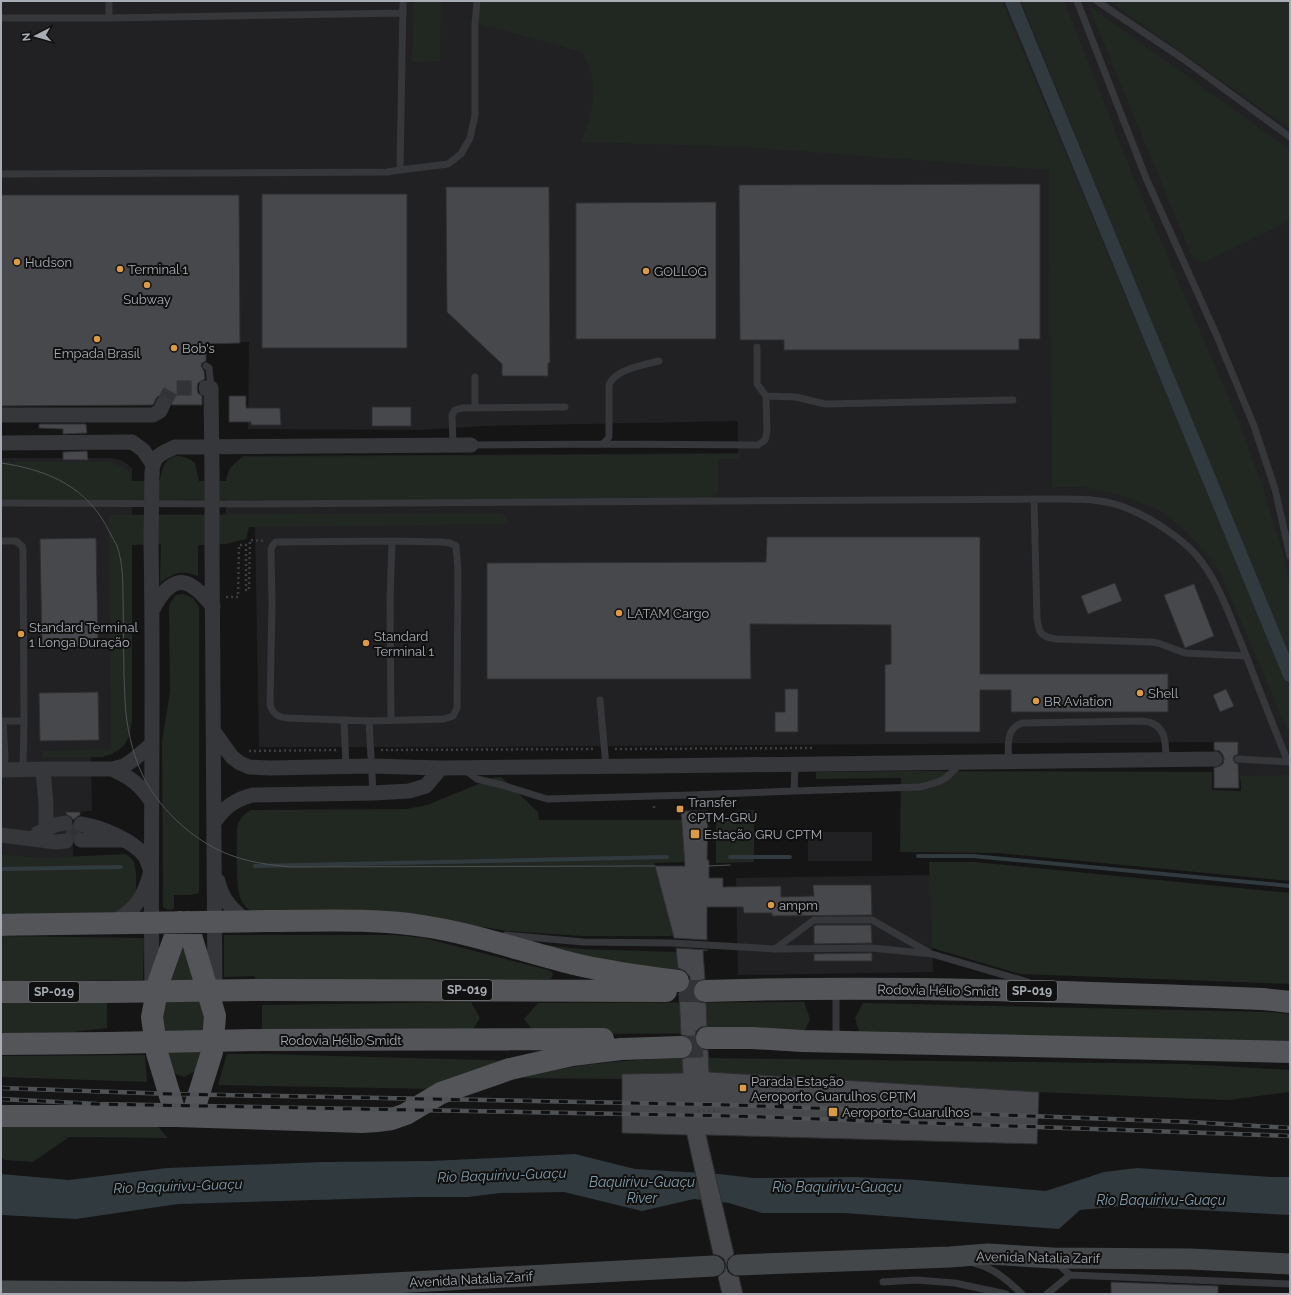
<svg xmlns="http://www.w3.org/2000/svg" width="1291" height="1295" font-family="Raleway,sans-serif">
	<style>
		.built { fill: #212123 }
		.green { fill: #212822 }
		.water { fill: #313a3f }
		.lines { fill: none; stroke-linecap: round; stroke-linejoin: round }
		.stream { stroke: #313a3f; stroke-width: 4 }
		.canal { stroke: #313a3f; stroke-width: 14 }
		.building { fill: #47484b; stroke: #2f2f32 }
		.street-tunnel { stroke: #323336; stroke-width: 15; stroke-dasharray: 15 8; stroke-linecap: butt }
		.primary-tunnel { stroke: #323336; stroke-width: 22; stroke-dasharray: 22 11; stroke-linecap: butt }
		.path { stroke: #3c3e42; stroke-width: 2.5; stroke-dasharray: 2 3; stroke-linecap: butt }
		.lane { stroke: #36373b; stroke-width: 7 }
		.street { stroke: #36373b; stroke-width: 15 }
		.secondary { stroke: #44474a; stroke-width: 21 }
		.primary { stroke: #535559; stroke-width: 22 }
		.tram { stroke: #4f5255; stroke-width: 1 }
		.rail-casing { stroke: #4f5255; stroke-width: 4.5 }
		.rail { stroke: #101011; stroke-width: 3; stroke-dasharray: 9; stroke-linecap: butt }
		.street-bridge { stroke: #36373b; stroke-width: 15 }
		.primary-bridge { stroke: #535559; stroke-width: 22 }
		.poi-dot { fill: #dc9a47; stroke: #101011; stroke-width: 1.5 }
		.labels { text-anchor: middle; stroke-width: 4; stroke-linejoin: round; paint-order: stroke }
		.shield { fill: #101011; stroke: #7a7e84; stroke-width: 1 }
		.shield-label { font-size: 12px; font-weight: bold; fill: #a8adb5 }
		.poi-label { font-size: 13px; fill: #a8adb5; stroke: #101011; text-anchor: start }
		.street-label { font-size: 13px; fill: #a8adb5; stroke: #101011 }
		.water-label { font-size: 14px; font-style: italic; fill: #839dac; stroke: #101011 }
	</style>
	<rect width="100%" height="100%" fill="#151516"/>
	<path class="built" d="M1,1h1289v780h-51v7h-25v-46l-739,5h-216l-4,-220 -29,1v-47l2,-9 6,-8 9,-8 495,-3v-32l-255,5 -62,4 -173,-1 1,-87 -248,4z
		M1,458h111l11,3 9,7v252l-2,15 -6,11 -12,8 -10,3h-11l1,54 -20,1 1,45 -30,1 -42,-4z
		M808,832h64v29h-64z
		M930,875l3,97 -195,3 -2,-97z"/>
	<path class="green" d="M414,1h27l-1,60 -28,1z
		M481,1h521l288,689v44l-4,-7 -67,-157 -29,-35 -29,-24 -37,-15 -40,-9h-32l-3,-317 -304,-23 -164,-5c9,-22 16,-46 10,-70 -1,-7 -6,-14 -9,-20l-105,-29z
		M1021,1h43l68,173 105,243 24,65 21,68 8,35v76z
		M1109,1h181v128z
		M1088,5l202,145v71l-85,41 -12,-3z
		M740,454l1,5h-23v34l-7,6 -710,1v-38h108l15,5 7,6 1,8h28c2,-22 15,-33 35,-18l4,18h27l4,-13 13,-11z
		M500,513l5,3 3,8 -259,3 -3,12 -20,5 -28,1v31c-17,-7 -24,-3 -38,7l1,-39 -29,1v175c-3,21 -8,31 -30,37h-59v-6l68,-2 -2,-234z
		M183,594l10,4 6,9v286l-9,2h-16v14l-6,1 -5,-3 -1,-166 8,-49 -1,-87 7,-10z
		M901,771l311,1v18l29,1v-15l49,-1v106l-292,-28 -98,-1 1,-74 -85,1v-7z
		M501,777l37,35 1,8h143l3,42 -31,1 19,73h-91l-74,-5 -61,-10 -193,-7c-5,-4 -10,-8 -13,-14 -6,-12 -4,-57 -4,-72 2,-9 6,-13 14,-18l156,-1 20,-4 66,-27z
		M754,810v52l-38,1v-43h17v-9z
		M1,854l42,4 83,-4 5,4 3,4 2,11v19l-4,9 -16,13 -115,7z
		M929,862h45l316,31v91l-270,-10 -88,-26z
		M224,935h171l29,3 124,32 5,3 -1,4 -2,2 -294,3 -1,-6 -31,1z
		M1,936l143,2 -1,42 -142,2z
		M520,942l60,7 97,3 1,24z
		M184,944l22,68 -1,25 -8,33 -13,7 -8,-3 -5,-7 -7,-28 -2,-24 10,-55z
		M471,1002l9,16 -10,16 -208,2v-31z
		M804,1002l6,17 -6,14 -268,1 -12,-15 14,-16z
		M1,1003h106v25l-59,7h-47z
		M863,1003l403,9 24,2v31l-430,-10 -5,-17z
		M227,1054h35l258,7 -81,28 -221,-4z
		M145,1055l2,27 -146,-5v-21z
		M682,1058l1,15 -60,1v5l-100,-1c53,-15 104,-18 159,-20z
		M708,1058l477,6 105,6v22l-62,8 -189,-8 -330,-20z
		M156,1124l12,14 -99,-1 -36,25 -28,-2 -4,-3v-31z"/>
	<path class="water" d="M575,1154l60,15 84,5 34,4 102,-1 62,3 129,11 58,-19 33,-4 134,9h19v38l-168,-9 -42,4 -21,19 -215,-16h-82l-33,-10 -35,-4 -52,12 -78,-19 -64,1 -32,4h-50l-240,7 -102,15 -75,-4v-41l68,6 98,-12 156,-6 107,-1z"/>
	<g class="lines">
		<path class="stream" d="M918,856h55l317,30
			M730,857h60
			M255,866l412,-9
			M1,869l120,-2"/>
		<path class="canal" d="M1012,1l278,674"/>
	</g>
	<path class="building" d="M1040,184v155h-21v11h-235v-10h-44l-1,-155z
		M446,187h103l1,176h-2v13h-46v-12l-55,-52z
		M262,194h145v154h-145z
		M1,195h238l1,148 -34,1v17l-4,2 -1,3 3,5 1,8 -7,4 -1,5 1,5 4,3v9h-30l-2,-7 -4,-2 -4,-1 -5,2 -4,8 -152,1z
		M716,202v137h-140v-136z
		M229,396h17v12h34l1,17h-30v-3h-22z
		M372,407h39v19h-39z
		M39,424h47l1,9 -24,1v-5l-24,-1z
		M87,451l1,9h-25v-8z
		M767,537h213v137h188v38h-157v-22h-31v42h-95v-67l6,-1v-39l-141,-1 1,55h-264v-116l279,-1z
		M96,538l2,108 -56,1 -2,-108z
		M1115,583l7,18 -34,13 -7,-18z
		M1194,584l20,52 -29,12 -21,-53z
		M785,689h13v43h-23v-20h10z
		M1226,689l8,17 -14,6 -7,-17z
		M98,692l1,48 -59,1 -1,-48z
		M1214,742h24v12l-4,2 -1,3 2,4 3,1 1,24h-25v-20l6,-2 3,-2 1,-5 -1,-4 -3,-4 -6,-1z
		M681,811h27l-1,49h2v18h14v9l58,-1v11l33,-1 -1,-11h58l1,30 -100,1v-3h-28l-1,-6h-36v33l-33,-2 -19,-72h30z
		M66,812h14v3l-2,1 -5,4 -2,-3 -5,-3z
		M73,827l4,5 -4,4 -3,-3 -4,-1 5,-2z
		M816,925h55l1,18 -58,1v-18z
		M676,948l32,2 -5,1 2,28 -7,2 -4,4 -1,6 1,6 5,5 7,1 1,23 -6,1 -5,4 -1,7 1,6 4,5 8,1 1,22 330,20 -2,52 -331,-9 28,119 -6,5 -2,7 2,6 4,3 7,2 4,17h-21l-4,-17 6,-5 2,-7 -2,-6 -4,-3 -7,-2 -26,-119 -65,-2v-59l61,-1 -1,-14 6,-2 4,-4 1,-7 -2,-6 -4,-4 -6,-1 -2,-42 4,-1 5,-4 2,-6v-5l-5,-6 -7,-3z
		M872,953v8h-58v-7z
		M1111,1282l107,4v8h-107z"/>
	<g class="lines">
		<path class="street-tunnel" d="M163,404l9,-16h34
			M66,832h15"/>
		<path class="primary-tunnel" d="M679,991h26
			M681,1047l27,-1"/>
		<path class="path" d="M226,597h12l1,-52h7v45h3l1,-50 15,1
			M615,749l199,-1
			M381,750l215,-1
			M249,751l87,-1
			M654,806v5
			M698,1111h21"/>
		<path class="lane" d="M1077,1l69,177 70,156 38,92 21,63 15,67
			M1097,1l85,57 108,79
			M1,18h108l294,-5
			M109,18v-17
			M400,170l48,-6 13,-10 9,-16 5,-23v-91l2,-23
			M1,174l386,-2 13,-2 3,-169
			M206,366l3,2 2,20
			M475,377v31
			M766,396l30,1 29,7 188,-4
			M602,444l156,1 7,-5 2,-8 -1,-36 -9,-12v-37
			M453,445l-1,-30 3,-5 7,-2 103,-1
			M471,445l131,-1 4,-3 3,-4v-52c6,-16 35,-20 50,-24
			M1034,499l3,120c2,14 4,18 19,20l94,3 8,1 27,10 61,3
			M1,503l246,1 802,-5c24,0 50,-1 72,7 26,9 64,33 80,55 19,25 29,56 41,84 15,39 30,78 46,117
			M1,541h15l6,5 1,4 1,171h-23
			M392,541l50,1 8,1 6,3 2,24 -1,138 -4,8 -9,3 -75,2 -82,-3c-9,-1 -14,-4 -17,-13l2,-101 -1,-55 2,-4 3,-3z
			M600,700l6,66
			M344,720l2,47
			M391,720l-1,-119 2,-60
			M3,721l2,37 -1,13
			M369,721l4,72
			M1238,759l52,3
			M1009,762c-1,-15 -4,-33 13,-39l120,-2c24,2 24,20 24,39
			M23,769l1,-48
			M465,770l12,9 25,6 45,14 143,-4 104,-4 126,-4c21,-5 27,-7 40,-24
			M794,791l1,-27
			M506,935l77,7 89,1 103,6 97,-1 60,6 96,28
			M775,949l39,-29h58l56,32
			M836,1039v-47
			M974,1263c20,5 33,17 48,31
			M1057,1263l13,12 220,9
			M883,1282l33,-2 39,3 51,11
			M1047,1294l23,-19"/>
		<path class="street" d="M206,388h5l1,84
			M1,415h152l7,-4 3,-7
			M1,443l131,-1 11,8 9,13
			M152,473c1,-18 9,-19 23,-26l296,-2
			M151,544c3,149 -1,297 1,445
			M212,544l3,453
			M153,609c20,-37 36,-33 60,-2
			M214,732l18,25 8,6 9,4 20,1 102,-2 70,2 212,-2 562,-7
			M43,769l3,35v37
			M112,769c21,10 27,15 40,33
			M1,770l42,-1h69l12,-3 9,-6 19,-16
			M214,823c9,-15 21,-24 39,-28l120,-2 36,-2 17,-5 15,-18
			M81,824c20,3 51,16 64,32 2,4 4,10 6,15 -7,26 -14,38 -38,51
			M38,833l17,-8 10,-2
			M1,835l55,7 10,-1
			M81,840h43
			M218,881c4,19 14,28 28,40"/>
		<path class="secondary" d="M738,1265l212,-8 38,-3 65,4 137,1 100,5
			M1,1291l186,1 130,-5 397,-21"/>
		<path class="primary" d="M187,922l28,94 -3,36 -20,64
			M1,925c88,-2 176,-3 265,-4 52,0 106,-3 157,5 55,8 107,28 160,40 32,7 64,11 95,15
			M256,990l410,1
			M705,991c186,-6 372,1 558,8l27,3
			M1,992h106
			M707,1038h45l50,3 488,11
			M262,1040l341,-1
			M1,1044l106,-1
			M1,1116h175l186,6 15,-1 15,-2 14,-5 35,-21 69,-24 62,-14 49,-6 60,-2
			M176,1116l-19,-63 -5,-36 7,-36 21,-59"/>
		<path class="tram" d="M1,463c48,7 87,24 109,70 2,4 5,9 7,13 6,17 6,36 6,54 1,33 0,67 2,100 1,25 7,53 18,76 18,36 55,69 93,81 18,6 36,8 54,10l365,-1
			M707,866l23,-1"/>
		<g class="rail-casing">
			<path id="rail" d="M1,1088l172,6 560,11 458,17 99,6
				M1,1099l96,5 636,12 557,20"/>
		</g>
		<use href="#rail" class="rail"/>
		<path class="street-bridge" d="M212,472v72
			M151,544l1,-71"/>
		<path class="primary-bridge" d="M107,992l149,-2
			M107,1043l155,-3"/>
	</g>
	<g class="poi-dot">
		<circle cx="17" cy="262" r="4"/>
		<circle cx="120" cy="269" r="4"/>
		<circle cx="646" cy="271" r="4"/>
		<circle cx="147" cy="285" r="4"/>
		<circle cx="97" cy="339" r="4"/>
		<circle cx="174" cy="348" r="4"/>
		<circle cx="619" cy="613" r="4"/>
		<circle cx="21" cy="634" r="4"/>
		<circle cx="366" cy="643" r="4"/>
		<circle cx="1140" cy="693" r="4"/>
		<circle cx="1036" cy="701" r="4"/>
		<rect x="676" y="805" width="8" height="8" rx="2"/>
		<rect x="690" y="829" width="10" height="10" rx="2"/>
		<circle cx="771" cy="905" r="4"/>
		<rect x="739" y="1084" width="8" height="8" rx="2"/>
		<rect x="828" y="1107" width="10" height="10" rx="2"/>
	</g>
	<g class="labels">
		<g class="shield">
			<rect x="442" y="980" width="50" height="20" rx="3"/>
			<rect x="1007" y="981" width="50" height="20" rx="3"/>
			<rect x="29" y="982" width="50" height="20" rx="3"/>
		</g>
		<g class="shield-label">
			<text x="467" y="994">SP-019</text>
			<text x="1032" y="995">SP-019</text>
			<text x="54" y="996">SP-019</text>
		</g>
		<g class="poi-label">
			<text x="25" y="267">Hudson</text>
			<text x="128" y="274">Terminal 1</text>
			<text x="654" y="276">GOLLOG</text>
			<text x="147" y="304" text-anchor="middle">Subway</text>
			<text x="182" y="353">Bob's</text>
			<text x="97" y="358" text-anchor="middle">Empada Brasil</text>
			<text x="627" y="618">LATAM Cargo</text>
			<text x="29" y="632">Standard Terminal<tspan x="29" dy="15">1 Longa Duração</tspan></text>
			<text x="374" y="641">Standard<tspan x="374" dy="15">Terminal 1</tspan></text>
			<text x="1148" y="698">Shell</text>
			<text x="1044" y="706">BR Aviation</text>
			<text x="688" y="807">Transfer<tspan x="688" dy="15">CPTM-GRU</tspan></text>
			<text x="704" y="839">Estação GRU CPTM</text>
			<text x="779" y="910">ampm</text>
			<text x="751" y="1086">Parada Estação<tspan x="751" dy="15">Aeroporto Guarulhos CPTM</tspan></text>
			<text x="842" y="1117">Aeroporto-Guarulhos</text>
		</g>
		<g class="street-label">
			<text transform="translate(938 990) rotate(1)" y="5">Rodovia Hélio Smidt</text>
			<text x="341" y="1045">Rodovia Hélio Smidt</text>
			<text transform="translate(1038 1257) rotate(1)" y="5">Avenida Natalia Zarif</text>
			<text transform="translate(471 1279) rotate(-3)" y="5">Avenida Natalia Zarif</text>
		</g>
		<g class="water-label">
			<text transform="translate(502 1175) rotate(-2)" y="5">Rio Baquirivu-Guaçu</text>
			<text x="642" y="1187">Baquirivu-Guaçu<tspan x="642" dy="16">River</tspan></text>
			<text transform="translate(178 1186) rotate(-2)" y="5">Rio Baquirivu-Guaçu</text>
			<text x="837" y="1192">Rio Baquirivu-Guaçu</text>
			<text x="1161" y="1205">Rio Baquirivu-Guaçu</text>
		</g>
	</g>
	<rect width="1291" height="1295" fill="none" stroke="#a8adb5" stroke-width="4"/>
	<g transform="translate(36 36) rotate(264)" stroke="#101011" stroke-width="3" paint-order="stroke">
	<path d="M0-3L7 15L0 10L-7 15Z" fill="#a8adb5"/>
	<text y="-6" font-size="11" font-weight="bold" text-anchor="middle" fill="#a8adb5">N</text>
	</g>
</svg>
